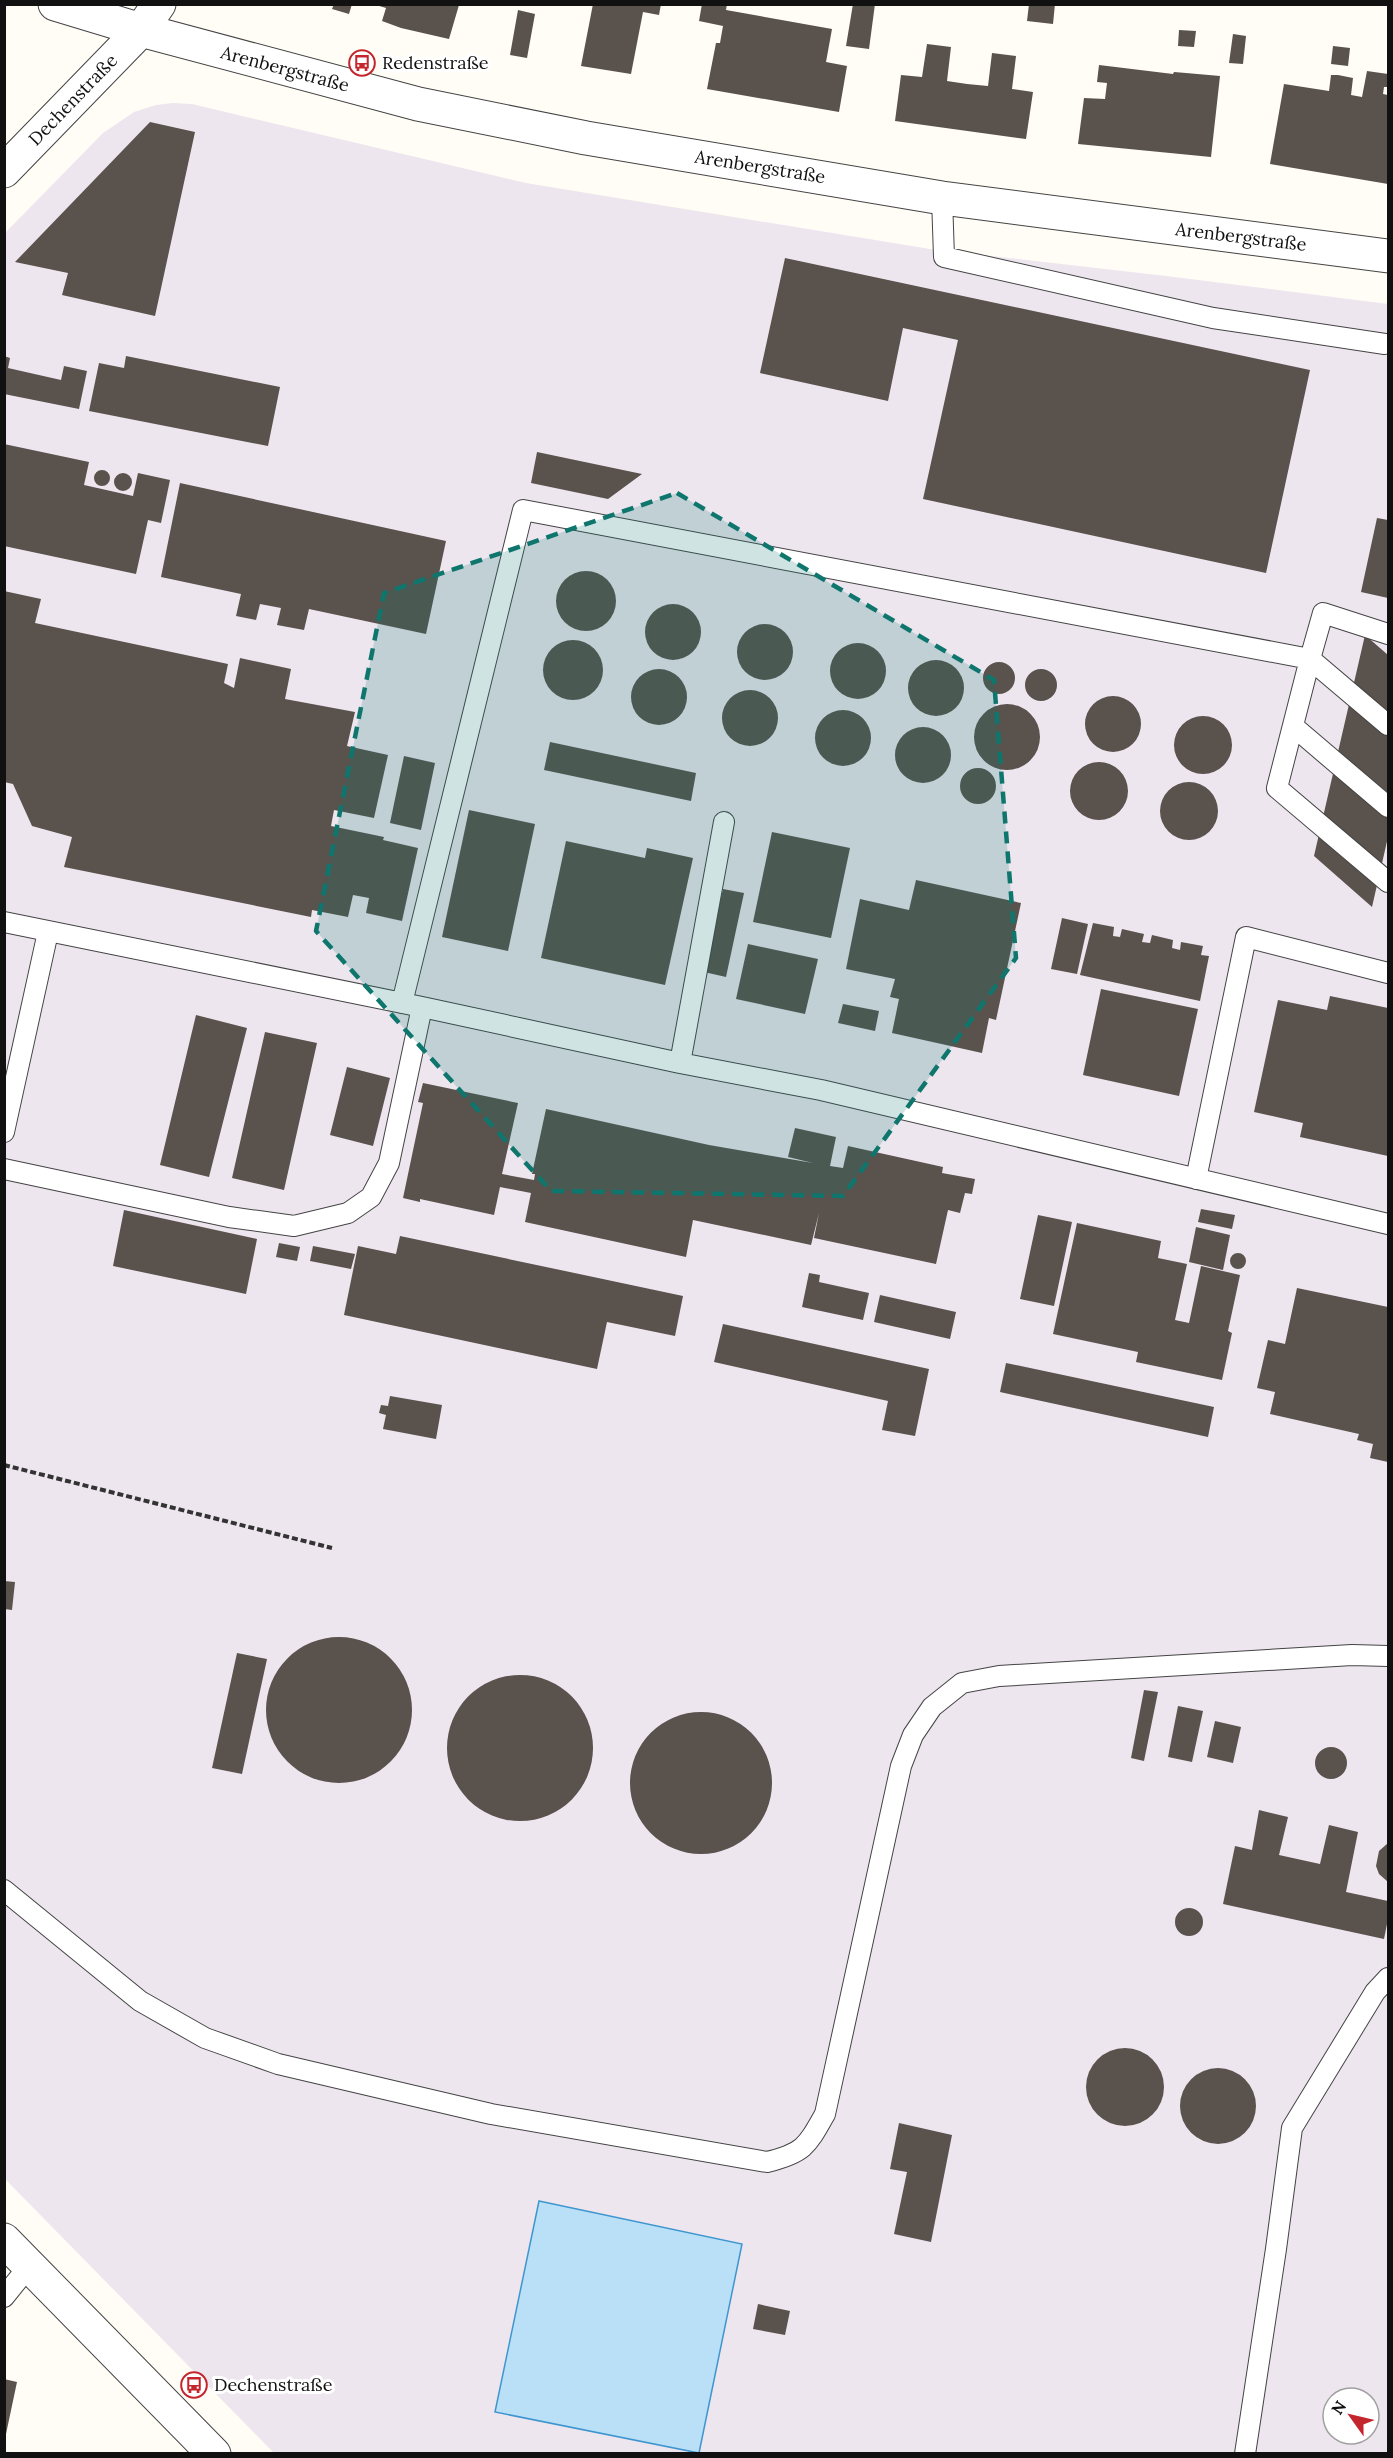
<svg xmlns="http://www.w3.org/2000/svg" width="1393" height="2458" font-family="Lora,serif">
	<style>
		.industrial { fill: #eee6ef; fill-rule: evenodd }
		.water { fill: #b9e0f7; stroke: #3f96cf; stroke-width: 1.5 }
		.building { fill: #5a524d }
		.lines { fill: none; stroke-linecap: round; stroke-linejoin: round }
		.service-casing { stroke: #444; stroke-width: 22 }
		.minor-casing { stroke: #444; stroke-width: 35 }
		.tertiary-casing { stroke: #444; stroke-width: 35 }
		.path { stroke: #333; stroke-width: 4; stroke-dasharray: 6 3; stroke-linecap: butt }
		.service { stroke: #fff; stroke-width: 20 }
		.minor { stroke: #fff; stroke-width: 33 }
		.tertiary { stroke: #fff; stroke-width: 33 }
		.marked { fill: #0f766e; fill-opacity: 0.2; stroke: #0f766e; stroke-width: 4.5; stroke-dasharray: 12 8; stroke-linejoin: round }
		.labels { text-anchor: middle; stroke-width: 6; stroke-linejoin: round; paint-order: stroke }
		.poi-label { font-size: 18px; fill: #111; stroke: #fff; text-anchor: start }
		.street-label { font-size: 18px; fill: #111; stroke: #fff }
	</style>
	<rect width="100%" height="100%" fill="#fffdf5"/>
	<path class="industrial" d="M173,103l19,1 334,79 404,66 236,27 222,28v2149h-1114l-269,-274 -1,-1945 99,-101 31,-21 22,-7zM1333,2398h36v36h-36z"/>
	<path class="water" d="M539,2201l203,43 -43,209 -204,-41z"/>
	<path class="building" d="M334,4h18l-3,10 -17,-5z
		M593,4h68l-2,11 -16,-3 -12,62 -50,-8z
		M702,4h25l-1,6 106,19 -6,33 21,4 -8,46 -132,-23 9,-46h4l3,-17 -24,-5z
		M853,4h22l-6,45 -23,-3z
		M1029,4h26l-2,20 -26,-3z
		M376,5h83l-10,34 -48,-11 -19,-7 4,-13z
		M518,10l17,4 -8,44 -17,-3z
		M1179,30l17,1 -2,16 -16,-1z
		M1233,34l13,2 -3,28 -14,-1z
		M927,44l24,3 -4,34 20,3 21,2 4,-33 24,3 -4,33 21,3 -7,47 -131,-18 6,-46 21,2z
		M1333,46l17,2 -2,18 -17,-2z
		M1099,65l74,9 1,-2 12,1 34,3 -9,81 -133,-13 6,-46 21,1 2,-16 -10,-1z
		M1367,71l21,3v13h-4l-1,7 5,1v89l-118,-20 14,-80 45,7 2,-16h7l15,3 -2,17 11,2z
		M150,122l45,10 -40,184 -93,-21 6,-22 -53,-11z
		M785,258l525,112 -44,203 -343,-74 35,-159 -55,-12 -15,73 -128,-28z
		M4,356l6,2 -2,10 53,12 3,-14 23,5 -8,38 -75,-15z
		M126,356l154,31 -12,59 -179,-35 10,-48 25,5z
		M4,444l85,18 -5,23 49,11 5,-23 32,7 -9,43 -13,-3 -12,54 -132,-28z
		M537,452l105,22 -34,25 -77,-16z
		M94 478a8 8 0 1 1 16 0a8 8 0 1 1-16 0Z
		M114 482a9 9 0 1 1 18 0a9 9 0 1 1-18 0Z
		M180,483l266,58 -20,93 -117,-25 -5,21 -27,-5 4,-17 -21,-4 -4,16 -20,-4 5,-22 -80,-17z
		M1377,518l11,2v78l-27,-6z
		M556 601a30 30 0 1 1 60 0a30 30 0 1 1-60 0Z
		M4,591l37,8 -6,24 193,41 -4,19 10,5 6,-30 51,11 -6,30 70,13 -8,34 41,9 -14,63 -40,-8 -3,16 53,11 -1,3 35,8 -16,73 -36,-8 3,-15 -16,-3 -5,22 -36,-7 -1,7 -247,-50 8,-30 -40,-11 -19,-42 -9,-2z
		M645 632a28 28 0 1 1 56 0a28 28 0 1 1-56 0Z
		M737 652a28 28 0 1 1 56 0a28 28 0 1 1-56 0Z
		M1365,635l23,20v182l-16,70 -58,-51z
		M543 670a30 30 0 1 1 60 0a30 30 0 1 1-60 0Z
		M830 671a28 28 0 1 1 56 0a28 28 0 1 1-56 0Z
		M908 688a28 28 0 1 1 56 0a28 28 0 1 1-56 0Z
		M983 678a16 16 0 1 1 32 0a16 16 0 1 1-32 0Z
		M631 697a28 28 0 1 1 56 0a28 28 0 1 1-56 0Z
		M1025 685a16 16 0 1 1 32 0a16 16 0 1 1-32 0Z
		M722 718a28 28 0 1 1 56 0a28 28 0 1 1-56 0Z
		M1085 724a28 28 0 1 1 56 0a28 28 0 1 1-56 0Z
		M974 737a33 33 0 1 1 66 0a33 33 0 1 1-66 0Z
		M815 738a28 28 0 1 1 56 0a28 28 0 1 1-56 0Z
		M1174 745a29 29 0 1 1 58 0a29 29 0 1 1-58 0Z
		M895 755a28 28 0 1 1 56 0a28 28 0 1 1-56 0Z
		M550,742l146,31 -5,28 -147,-31z
		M404,756l31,7 -14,67 -31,-7z
		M1070 791a29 29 0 1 1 58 0a29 29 0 1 1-58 0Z
		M960 786a18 18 0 1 1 36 0a18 18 0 1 1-36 0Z
		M1160 811a29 29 0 1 1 58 0a29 29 0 1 1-58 0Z
		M469,810l66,14 -27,127 -66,-14z
		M772,832l78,16 -19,90 -78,-16z
		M566,841l79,17 2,-10 46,10 -28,127 -124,-27z
		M916,880l105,23 -25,117 -7,-2 -7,35 -90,-20 7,-34 -9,-2 5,-18 -49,-10 14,-70 49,11z
		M723,889l21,4 -18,84 -22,-5z
		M1062,918l26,6 -11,50 -26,-5z
		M1093,923l21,4 -1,9 7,1 2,-8 22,5 -2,8 8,1 2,-8 21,5 -1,8 8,2 1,-8 22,4 -2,9 8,1 -9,45 -120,-26z
		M748,944l70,15 -13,55 -69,-15z
		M1101,989l97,20 -19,87 -96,-21z
		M1330,996l58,12v148l-88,-19 3,-14 -49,-11 24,-112 49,10z
		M843,1004l36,7 -4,20 -37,-8z
		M196,1015l51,13 -38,149 -49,-12z
		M265,1032l52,11 -33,147 -52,-12z
		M347,1067l43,11 -17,68 -43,-11z
		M423,1083l95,20 -16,71 32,6 1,-6h-3l14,-65 163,36 104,18 -25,-6 7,-29 41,9 -6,29 13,2 5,-22 95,21 -1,6 33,6 -3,15 -7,-1 -5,20 -12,-3 -12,54 -122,-26 5,-25 -8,32 -118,-25 -7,37 -161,-35 6,-29 -31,-6 -6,28 -74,-16v3l-17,-4 20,-95 -5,-1z
		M1201,1209l34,6 -3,14 -34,-7z
		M124,1210l133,29 -11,55 -133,-28z
		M1038,1215l34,7 -18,84 -34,-7z
		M1077,1223l84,18 -3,17 29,6 -12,56 14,3 12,-57 39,9 -12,56 4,2 -10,47 -86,-18 2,-10 -85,-18z
		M1196,1227l34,8 -7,35 -34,-8z
		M400,1236l283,60 -8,40 -68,-14 -10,47 -253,-54 14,-69 38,8z
		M279,1243l21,4 -3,14 -21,-4z
		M313,1246l42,8 -4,15 -41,-8z
		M1230 1261a8 8 0 1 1 16 0a8 8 0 1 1-16 0Z
		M809,1273l11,2 -1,7 50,11 -6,27 -61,-13z
		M1297,1288l91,19v155l-18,-4 3,-14 -16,-4 2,-6 -89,-20 5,-22 -18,-4 11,-48 17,4z
		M880,1295l76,17 -6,27 -76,-17z
		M723,1324l206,45 -14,67 -33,-6 6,-29 -174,-39z
		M1006,1363l208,44 -6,30 -208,-45z
		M390,1396l52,9 -6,34 -53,-10 3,-14 -7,-2 2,-8 7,1z
		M4,1581l11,1 -3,28 -8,-1z
		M266 1710a73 73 0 1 1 146 0a73 73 0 1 1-146 0Z
		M237,1653l30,6 -25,115 -30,-6z
		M447 1748a73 73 0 1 1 146 0a73 73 0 1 1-146 0Z
		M1144,1690l14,2 -14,69 -13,-3z
		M1178,1706l25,5 -11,51 -24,-5z
		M630 1783a71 71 0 1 1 142 0a71 71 0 1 1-142 0Z
		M1215,1721l26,6 -8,36 -26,-6z
		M1315 1763a16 16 0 1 1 32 0a16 16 0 1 1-32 0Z
		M1259,1810l29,7 -9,38 41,9 9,-39 29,7 -12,60 42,9v18l-4,20 -161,-35 12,-58 17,4z
		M1388,1843v39l-9,-8 -3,-8 3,-15z
		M1175 1922a14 14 0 1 1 28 0a14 14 0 1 1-28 0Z
		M1086 2087a39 39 0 1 1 78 0a39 39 0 1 1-78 0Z
		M1180 2106a38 38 0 1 1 76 0a38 38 0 1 1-76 0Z
		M899,2123l53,12 -21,107 -37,-8 13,-62 -17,-3z
		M758,2304l32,7 -5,24 -32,-6z
		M4,2379l13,3 -11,52h-2z"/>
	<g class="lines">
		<g class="service-casing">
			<path id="service" d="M942,198l2,59 269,61 172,26
				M1388,725l-78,-66 -33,129 111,94
				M1293,726l95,81
				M4,922l418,85 258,56 141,27 567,134
				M402,1003l121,-493 787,149 13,-46 65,21
				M680,1063l44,-241
				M4,1132l44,-200
				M4,1169l225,48 65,9 54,-13 23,-16 18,-34 33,-156
				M1196,1179l50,-242 142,36
				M4,1890l136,111 65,37 73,26 213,50 276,48c37,-9 40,-16 58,-48l76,-348 12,-31 19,-28 30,-24 37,-7 353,-21 36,1
				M4,2297l25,-31
				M1245,2454l31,-205 16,-121 83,-136 13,-14"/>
		</g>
		<g class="minor-casing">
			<path id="minor" d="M55,4l86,26 18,-26
				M4,2240l210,214"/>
		</g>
		<g class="tertiary-casing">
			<path id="tertiary" d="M4,171l137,-141 277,74 168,34 356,60 446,58"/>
		</g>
		<path class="path" d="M4,1465l328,83"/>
		<use href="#service" class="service"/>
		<use href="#minor" class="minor"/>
		<use href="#tertiary" class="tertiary"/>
	</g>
	<path class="marked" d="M677,493l317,187 22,278 -173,238 -292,-5 -235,-260 68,-338z"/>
	<defs>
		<g id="bus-ring" transform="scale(1.35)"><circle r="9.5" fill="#fff" stroke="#c4262e" stroke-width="1.5"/><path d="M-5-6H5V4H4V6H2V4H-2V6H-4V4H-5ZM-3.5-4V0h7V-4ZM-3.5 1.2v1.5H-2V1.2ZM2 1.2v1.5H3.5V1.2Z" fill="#c4262e"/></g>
	</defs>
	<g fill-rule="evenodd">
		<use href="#bus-ring" x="362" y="63"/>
		<use href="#bus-ring" x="194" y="2385"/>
	</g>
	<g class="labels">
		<g class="poi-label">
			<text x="382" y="69">Redenstraße</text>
			<text x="214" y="2391">Dechenstraße</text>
		</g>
		<g class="street-label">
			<text transform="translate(285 69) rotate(15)" y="6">Arenbergstraße</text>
			<text transform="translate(73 100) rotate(-46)" y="6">Dechenstraße</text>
			<text transform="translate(760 167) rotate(9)" y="6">Arenbergstraße</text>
			<text transform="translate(1241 237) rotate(7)" y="6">Arenbergstraße</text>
		</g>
	</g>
	<rect width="1393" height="2458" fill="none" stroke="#111111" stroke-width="12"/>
	<g transform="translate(1351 2416) rotate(304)"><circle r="28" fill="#ffffff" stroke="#a0a0a0" stroke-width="1.5"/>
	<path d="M0-4.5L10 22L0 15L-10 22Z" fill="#c4262e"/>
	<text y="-9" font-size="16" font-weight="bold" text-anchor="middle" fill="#111111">N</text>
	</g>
</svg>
